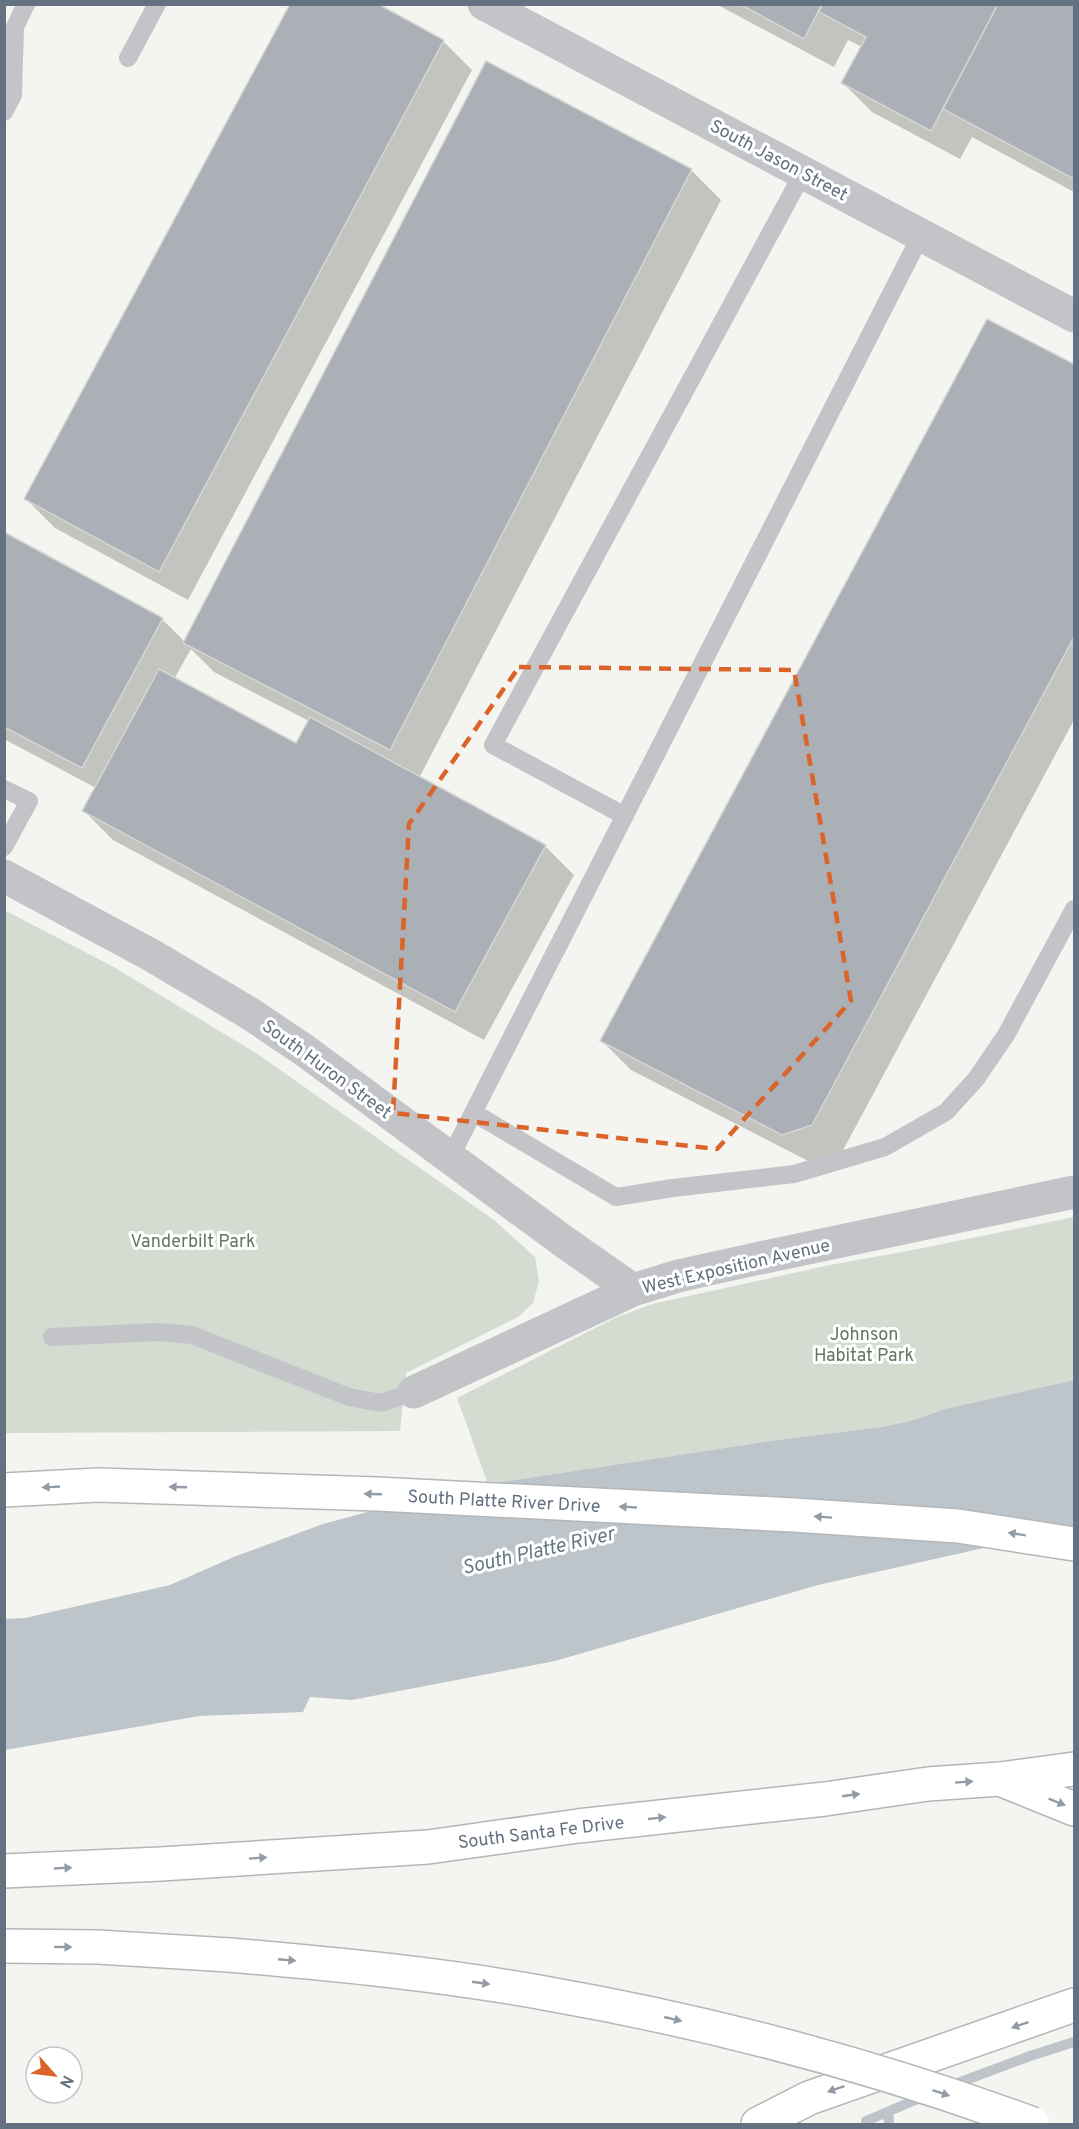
<svg xmlns="http://www.w3.org/2000/svg" width="1079" height="2129" font-family="Overpass,sans-serif">
	<style>
		.green { fill: #d4dbd1 }
		.water { fill: #bdc5cb }
		.shadow { fill: #0003; fill-rule: evenodd }
		.lines { fill: none; stroke-linecap: round; stroke-linejoin: round }
		.stream { stroke: #bdc5cb; stroke-width: 10 }
		.building { fill: #aab0b6; stroke: #d5d5d3; stroke-width: 1.5 }
		.primary-casing { stroke: #b2b6ba; stroke-width: 36 }
		.trunk-casing { stroke: #b4b7ba; stroke-width: 36 }
		.motorway-casing { stroke: #b4b7ba; stroke-width: 36 }
		.service { stroke: #c2c4c8; stroke-width: 18 }
		.minor { stroke: #c2c4c8; stroke-width: 33 }
		.tertiary { stroke: #c2c4c8; stroke-width: 33 }
		.primary { stroke: #fff; stroke-width: 33 }
		.trunk { stroke: #fff; stroke-width: 33 }
		.motorway { stroke: #fff; stroke-width: 33 }
		.motorway-bridge-casing { stroke: #b4b7ba; stroke-width: 36; stroke-linecap: butt }
		.motorway-bridge { stroke: #fff; stroke-width: 33 }
		.oneway { fill: #929ca6 }
		.marked { fill: none; stroke: #da642a; stroke-width: 4.5; stroke-dasharray: 12 8; stroke-linejoin: round }
		.labels { text-anchor: middle; stroke-width: 6; stroke-linejoin: round; paint-order: stroke }
		.street-label { font-size: 18px; fill: #647180; stroke: #fff }
		.park-label { font-size: 18px; fill: #657763; stroke: #fff }
		.water-label { font-size: 20px; font-style: italic; fill: #657984; stroke: #fff }
	</style>
	<rect width="100%" height="100%" fill="#f4f4f0"/>
	<path class="green" d="M4,910l108,56 144,87 238,167 41,37 4,24 -6,22 -15,14 -112,56 -6,58 -395,2z
		M1074,1217v163l-129,29 -31,11 -32,7 -105,13 -289,44 -31,-86 158,-80 37,-14 178,-39 88,-16z"/>
	<path class="water" d="M1074,1380v158l-81,8 -175,39 -263,76 -203,39 -42,-3 -7,15 -104,4 -194,34v-131l20,-1 145,-33 66,-29 87,-32 89,-24 76,-16 289,-44 105,-13 32,-7 31,-11z"/>
	<path class="shadow" d="M716,4h358v188l-102,-55 -12,22 -88,-47 -29,-29 19,-36 -14,-7 -14,27z
		M443,41l29,29 -284,530 -133,-72 -29,-29z
		M486,63l205,107 30,30 -302,578 126,68 29,29 -90,165 -371,-200 -29,-29 12,-23 -92,-49v-205l158,85 23,23zM191,649l23,23 95,49 -13,24 -122,-66z
		M987,321l87,44v355l-233,434 -29,9 -181,-93 -29,-29z"/>
	<g class="lines">
		<path class="stream" d="M947,2087l83,-31 44,-14
			M888,2112l1,12
			M866,2121l61,-26"/>
	</g>
	<path class="building" d="M290,4h88l66,36 -285,532 -135,-73z
		M740,4h82l-18,35z
		M822,4h176l-67,127 -90,-48 25,-46 -47,-25z
		M998,4h76v175l-131,-70z
		M486,61l206,108 -302,581 -207,-107z
		M987,319l87,45v273l-262,488 -30,10 -182,-94z
		M4,532l159,86 -81,150 -78,-41z
		M159,669l137,74 14,-26 236,128 -91,167 -373,-201z"/>
	<g class="lines">
		<g class="primary-casing">
			<path id="primary" d="M4,1871l157,-7 267,-17 150,-21 247,-27 103,-15 72,-5 74,-10"/>
		</g>
		<g class="trunk-casing">
			<path id="trunk" d="M4,1490l94,-5 279,9 417,21 164,11 116,18"/>
		</g>
		<g class="motorway-casing">
			<path id="motorway" d="M1000,1779l74,30
				M4,1946l94,1 131,8
				M758,2124l51,-26 265,-93"/>
		</g>
		<path class="service" d="M128,58l29,-54
			M4,112l9,-17 2,-68 11,-23
			M4,789l25,12 -25,46
			M625,816l-132,-71 310,-572
			M474,1113l142,84 57,-9 121,-14 91,-27 61,-35 30,-33 30,-44 68,-126
			M450,1158l471,-923
			M52,1337l106,-5 34,3 157,62 32,6 33,-11"/>
		<path class="minor" d="M4,876l147,79 98,58 55,37 259,191 70,49
			M414,1392l219,-102 45,-14 68,-15 328,-69"/>
		<path class="tertiary" d="M484,4l590,312"/>
		<use href="#primary" class="primary"/>
		<use href="#trunk" class="trunk"/>
		<use href="#motorway" class="motorway"/>
		<g class="motorway-bridge-casing">
			<path id="motorway-bridge" d="M229,1955c105,9 211,19 315,38 166,29 331,73 489,131"/>
		</g>
		<use href="#motorway-bridge" class="motorway-bridge"/>
	</g>
	<defs><path id="oneway-solid" d="M-6-.8H1V-3.2L6.5 0L1 3.2V.8H-6Z" transform="scale(1.5)"/></defs>
	<g class="oneway">
		<use href="#oneway-solid" transform="translate(51 1487) rotate(177)"/>
		<use href="#oneway-solid" transform="translate(178 1487) rotate(-178)"/>
		<use href="#oneway-solid" transform="translate(373 1494) rotate(-178)"/>
		<use href="#oneway-solid" transform="translate(628 1507) rotate(-177)"/>
		<use href="#oneway-solid" transform="translate(823 1517) rotate(-176)"/>
		<use href="#oneway-solid" transform="translate(1017 1534) rotate(-171)"/>
		<use href="#oneway-solid" transform="translate(964 1782) rotate(-4)"/>
		<use href="#oneway-solid" transform="translate(851 1795) rotate(-8)"/>
		<use href="#oneway-solid" transform="translate(1057 1802) rotate(22)"/>
		<use href="#oneway-solid" transform="translate(657 1818) rotate(-6)"/>
		<use href="#oneway-solid" transform="translate(258 1858) rotate(-4)"/>
		<use href="#oneway-solid" transform="translate(63 1868) rotate(-3)"/>
		<use href="#oneway-solid" transform="translate(63 1947) rotate(1)"/>
		<use href="#oneway-solid" transform="translate(287 1960) rotate(5)"/>
		<use href="#oneway-solid" transform="translate(481 1983) rotate(8)"/>
		<use href="#oneway-solid" transform="translate(673 2019) rotate(13)"/>
		<use href="#oneway-solid" transform="translate(1020 2025) rotate(161)"/>
		<use href="#oneway-solid" transform="translate(836 2089) rotate(161)"/>
		<use href="#oneway-solid" transform="translate(941 2093) rotate(18)"/>
	</g>
	<path class="marked" d="M519,667l275,3 57,331 -134,148 -324,-36 16,-289z"/>
	<g class="labels">
		<g class="street-label">
			<text transform="translate(779 160) rotate(28)" y="6">South Jason Street</text>
			<text transform="translate(327 1069) rotate(36)" y="6">South Huron Street</text>
			<text transform="translate(736 1266) rotate(-13)" y="6">West Exposition Avenue</text>
			<text transform="translate(504 1501) rotate(3)" y="6">South Platte River Drive</text>
			<text transform="translate(541 1832) rotate(-7)" y="6">South Santa Fe Drive</text>
		</g>
		<g class="park-label">
			<text x="193" y="1247">Vanderbilt Park</text>
			<text x="864" y="1340">Johnson<tspan x="864" dy="21">Habitat Park</tspan></text>
		</g>
		<g class="water-label">
			<text transform="translate(538 1550) rotate(-13)" y="7">South Platte River</text>
		</g>
	</g>
	<rect width="1079" height="2129" fill="none" stroke="#647180" stroke-width="12"/>
	<g transform="translate(54 2075) rotate(118)"><circle r="28" fill="#ffffff" stroke="#c1c6cc" stroke-width="1.5"/>
	<path d="M0-4.5L10 22L0 15L-10 22Z" fill="#da642a"/>
	<text y="-9" font-size="16" font-weight="bold" text-anchor="middle" fill="#647180">N</text>
	</g>
</svg>
